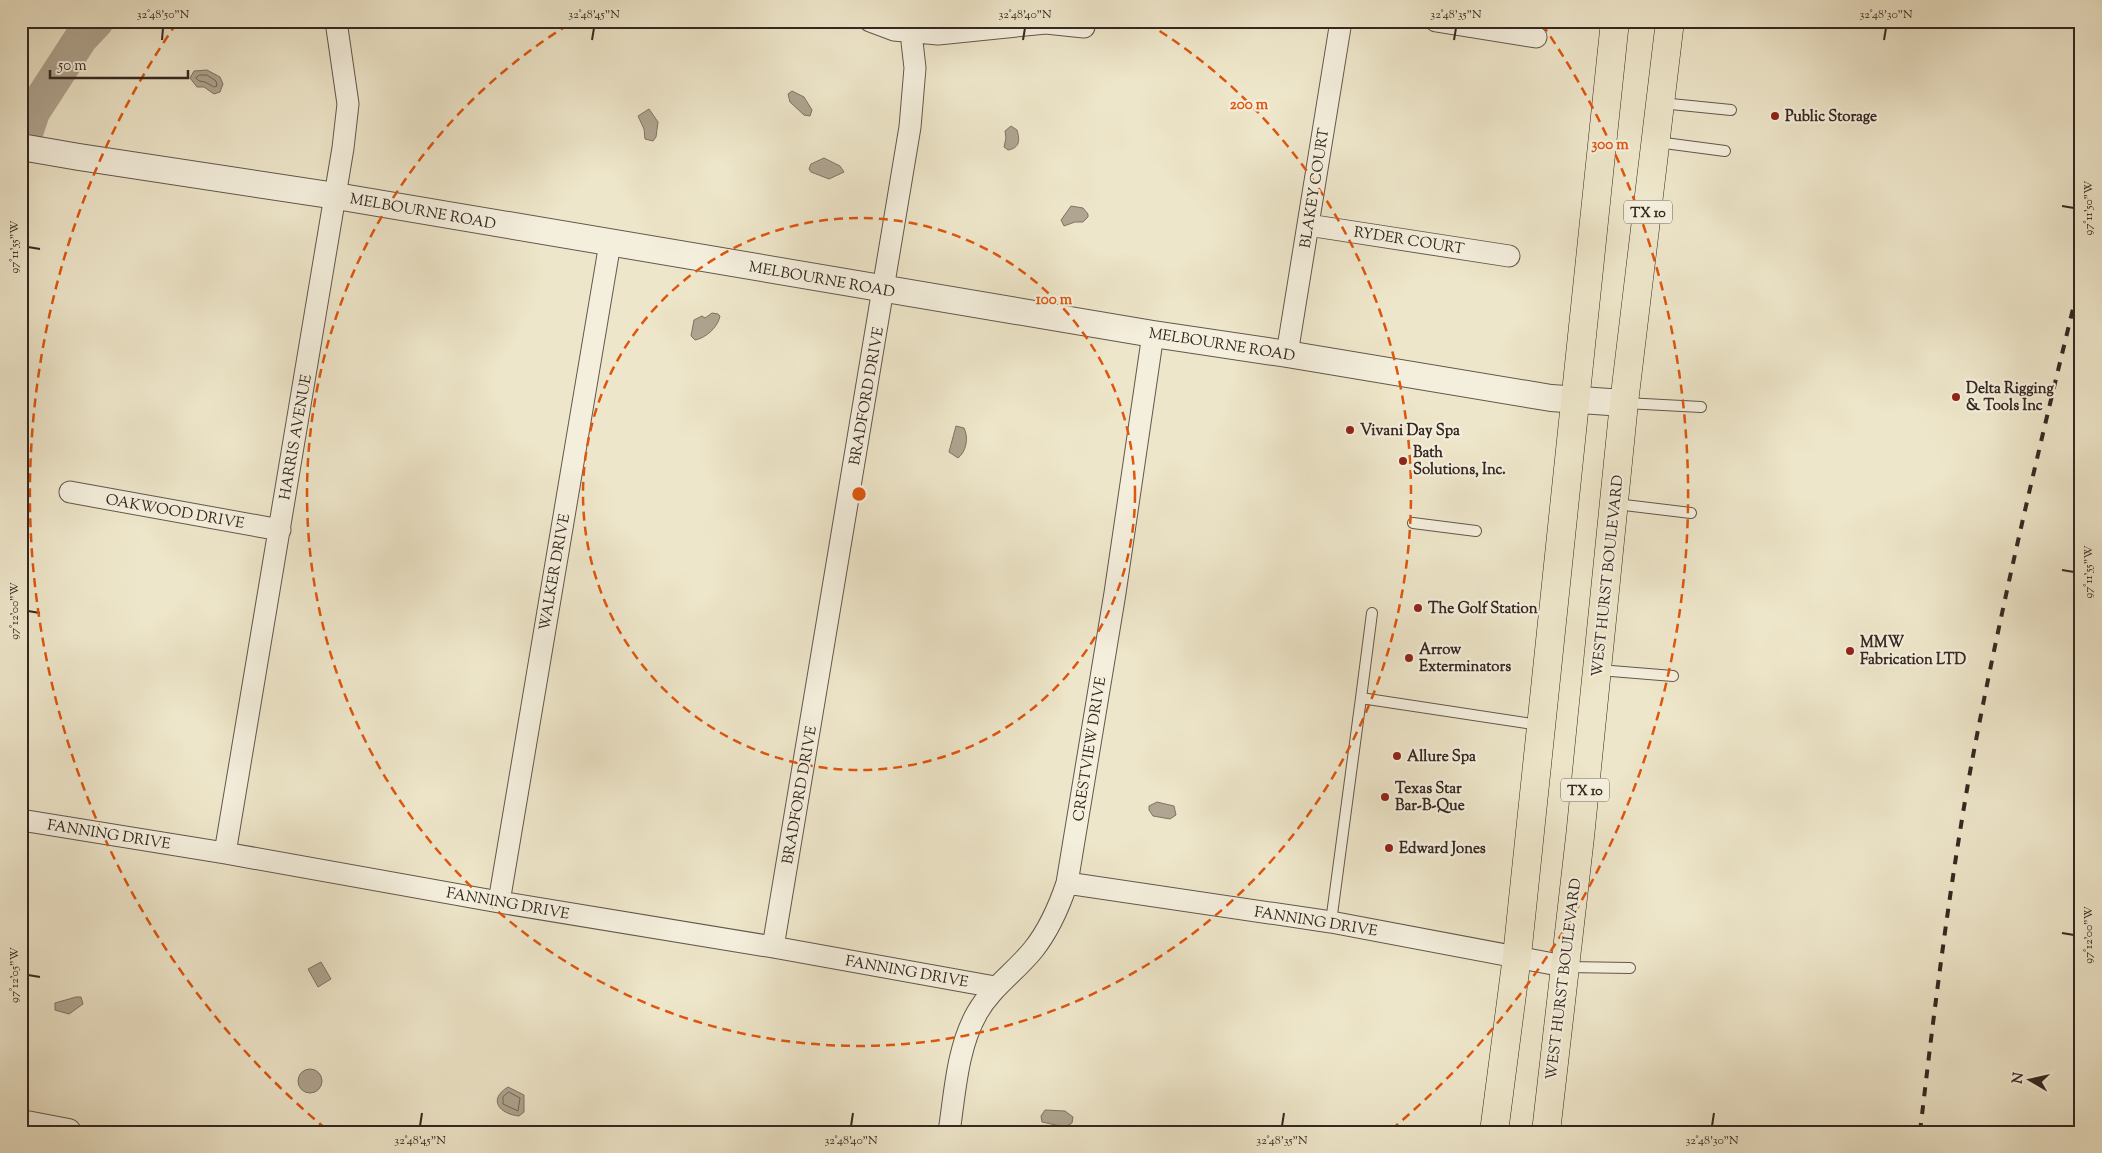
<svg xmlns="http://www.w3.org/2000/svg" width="2102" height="1153" font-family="'Sorts Mill Goudy',serif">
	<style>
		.water { fill: #afa591; stroke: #7e7364 }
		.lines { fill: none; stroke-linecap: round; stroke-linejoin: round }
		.shore { stroke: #726659; stroke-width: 1 }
		.river { stroke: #afa591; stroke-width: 34 }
		.service-casing { stroke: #63574b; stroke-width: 12 }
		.minor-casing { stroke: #63574b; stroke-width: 23 }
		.tertiary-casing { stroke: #63574b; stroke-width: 28 }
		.primary-casing { stroke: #352721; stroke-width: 29 }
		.service { stroke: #f4efdd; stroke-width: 10 }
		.minor { stroke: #f4efdd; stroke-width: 21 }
		.tertiary { stroke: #f4efdd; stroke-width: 26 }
		.primary { stroke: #eee6ca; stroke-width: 28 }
		.rail { stroke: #352721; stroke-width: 4; stroke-dasharray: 9 9; stroke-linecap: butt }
		.ticks { fill: none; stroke: #352721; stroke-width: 2 }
		.ring { fill: none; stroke: #df560d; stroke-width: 2.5; stroke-dasharray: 9 6 }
		.poi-dot { fill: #8f2418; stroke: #f4efdd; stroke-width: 2 }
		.labels { text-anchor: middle; stroke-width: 4.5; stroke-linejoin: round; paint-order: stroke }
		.shield { fill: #f4efdd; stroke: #6e6359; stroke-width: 1 }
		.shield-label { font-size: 14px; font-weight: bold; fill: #352721 }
		.poi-label { font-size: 15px; font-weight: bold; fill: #352721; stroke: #f4efdd; text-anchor: start }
		.street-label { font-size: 15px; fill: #352721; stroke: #f4efdd }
		.centre { fill: #df560d; stroke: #f4efdd; stroke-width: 2.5 }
		.ring-label { font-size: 15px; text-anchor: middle; font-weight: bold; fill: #df560d; stroke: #f4efdd; stroke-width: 4.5; stroke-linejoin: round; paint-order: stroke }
		.neatline { fill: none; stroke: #352721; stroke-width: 2 }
		.ticks-label { font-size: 12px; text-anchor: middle; fill: #352721 }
	</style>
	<rect width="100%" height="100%" fill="#eee6ca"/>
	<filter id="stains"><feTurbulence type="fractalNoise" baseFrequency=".004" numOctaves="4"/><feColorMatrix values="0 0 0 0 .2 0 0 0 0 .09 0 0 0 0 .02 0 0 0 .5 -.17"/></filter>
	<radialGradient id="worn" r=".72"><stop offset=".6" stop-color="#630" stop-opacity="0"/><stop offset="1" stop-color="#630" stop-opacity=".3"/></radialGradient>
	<path class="water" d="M207,70l13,7 3,7 -3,8 -6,2 -10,-7h-7l-7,-9 4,-7z
		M792,91l12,6 8,13 -2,6 -6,-1 -14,-13 -2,-8z
		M649,109l9,13 -2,15 -3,4 -8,-2 -1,-10 -6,-13z
		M1011,126l6,4c3,10 3,18 -9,20l-4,-3 2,-9 -1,-7z
		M824,158l16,8 4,6 -15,7 -18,-7 -2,-3 2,-5z
		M1071,206l12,2 5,6v3l-5,5h-8l-11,4 -3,-6z
		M712,313l6,1 2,2c-2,11 -14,22 -25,24l-4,-4 3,-16 8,-4 3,2z
		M956,426l8,2c5,10 2,24 -6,30l-9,-6z
		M1157,802l17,4 2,9 -6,4 -17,-3 -4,-6v-4z
		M321,962l10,17 -13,8 -10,-18z
		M76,997h5l2,7 -14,10 -14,-4v-7z
		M298 1081a12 12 0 1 1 24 0a12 12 0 1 1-24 0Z
		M508,1087l16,8v17l-5,4c-19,-2 -32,-16 -11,-29z
		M1045,1110l20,1 8,6 -1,6 -7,4 -23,-5 -1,-6z"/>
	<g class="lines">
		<path class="shore" d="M200,75h7l9,6 1,5 -3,1 -9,-5 -6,-1 -3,-3z
			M509,1092l11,6 -2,13 -15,-7v-7z"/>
		<path class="river" d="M21,148l12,-36 48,-74 16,-17"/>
		<g class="service-casing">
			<path id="service" d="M1661,103l70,7
				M1657,142l68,9
				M1625,403l76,4
				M1616,504l75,9
				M1413,523l63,8
				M1599,670l74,6
				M1361,698l11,-85
				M1331,922l30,-224 178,27
				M1567,967l63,1"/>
		</g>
		<g class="minor-casing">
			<path id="minor" d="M870,21l24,9 44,4 108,-11 38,4
				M1436,21l100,16
				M1308,225l201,31
				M1287,354l54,-333
				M70,492l210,38
				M21,820l204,33 274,49 274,45 222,40
				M225,853l118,-705 5,-44 -12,-83
				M1067,883l264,39 233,44
				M499,902l111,-659
				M773,947l137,-820 5,-59 -4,-35
				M949,1132c6,-39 8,-84 28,-119 14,-25 38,-41 56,-63 16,-20 26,-43 34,-67l48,-290 38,-259"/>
		</g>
		<g class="tertiary-casing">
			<path id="tertiary" d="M21,147l58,10 257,39 817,138 134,20 264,44 73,5
				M21,1123l47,9"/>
		</g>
		<g class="primary-casing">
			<path id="primary" d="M1494,1132l23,-176 98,-935
				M1546,1132l34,-295 44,-434 46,-382"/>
		</g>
		<use href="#service" class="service"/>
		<use href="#minor" class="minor"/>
		<use href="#tertiary" class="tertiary"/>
		<use href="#primary" class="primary"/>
		<path class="rail" d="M1920,1132c14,-121 29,-241 50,-360 31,-167 71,-332 111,-496"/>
	</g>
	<path class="ticks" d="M162,40l1,-12M592,40l2,-12M1023,40l2,-12M1454,40l2,-12M1884,40l2,-12M2062,206l12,2M28,247l12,2M2062,570l12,2M28,611l12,2M2062,933l12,2M28,975l12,2M420,1126l2,-13M851,1126l2,-13M1282,1126l2,-13M1712,1126l2,-13"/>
	<g class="ring">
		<circle cx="859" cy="494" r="276"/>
		<path d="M1147 23A552 552 0 1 1 571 23"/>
		<path d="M326 1129A829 829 0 0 1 176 24M1542 24A829 829 0 0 1 1392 1129"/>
	</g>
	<g class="poi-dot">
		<circle cx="1775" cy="116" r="5"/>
		<circle cx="1956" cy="397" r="5"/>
		<circle cx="1350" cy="430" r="5"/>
		<circle cx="1403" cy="461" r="5"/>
		<circle cx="1418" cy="608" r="5"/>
		<circle cx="1850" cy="651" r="5"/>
		<circle cx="1409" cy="658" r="5"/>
		<circle cx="1397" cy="756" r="5"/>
		<circle cx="1385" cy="797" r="5"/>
		<circle cx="1389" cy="848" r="5"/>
	</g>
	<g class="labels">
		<g class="shield">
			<rect x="1624" y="200.5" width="48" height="23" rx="4"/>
			<rect x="1561" y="778.5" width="48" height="23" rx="4"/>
		</g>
		<g class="shield-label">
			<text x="1648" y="217">TX 10</text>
			<text x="1585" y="795">TX 10</text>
		</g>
		<g class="poi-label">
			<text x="1785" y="121">Public Storage</text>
			<text x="1966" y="393">Delta Rigging<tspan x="1966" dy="17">&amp; Tools Inc</tspan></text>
			<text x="1360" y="435">Vivani Day Spa</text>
			<text x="1413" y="457">Bath<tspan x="1413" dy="17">Solutions, Inc.</tspan></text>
			<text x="1428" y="613">The Golf Station</text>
			<text x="1860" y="647">MMW<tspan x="1860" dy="17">Fabrication LTD</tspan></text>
			<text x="1419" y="654">Arrow<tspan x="1419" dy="17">Exterminators</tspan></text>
			<text x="1407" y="761">Allure Spa</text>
			<text x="1395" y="793">Texas Star<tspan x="1395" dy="17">Bar-B-Que</tspan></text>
			<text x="1399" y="853">Edward Jones</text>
		</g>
		<g class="street-label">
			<text transform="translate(1314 188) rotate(-81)" y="5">BLAKEY COURT</text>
			<text transform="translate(423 211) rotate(10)" y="5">MELBOURNE ROAD</text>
			<text transform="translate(1409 240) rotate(9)" y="5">RYDER COURT</text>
			<text transform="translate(822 279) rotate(10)" y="5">MELBOURNE ROAD</text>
			<text transform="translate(1222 344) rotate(9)" y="5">MELBOURNE ROAD</text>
			<text transform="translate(866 396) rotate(-80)" y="5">BRADFORD DRIVE</text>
			<text transform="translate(295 437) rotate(-80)" y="5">HARRIS AVENUE</text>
			<text transform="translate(175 511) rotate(10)" y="5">OAKWOOD DRIVE</text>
			<text transform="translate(554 572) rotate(-80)" y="5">WALKER DRIVE</text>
			<text transform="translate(1607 576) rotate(-84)" y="5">WEST HURST BOULEVARD</text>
			<text transform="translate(1089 749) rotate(-81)" y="5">CRESTVIEW DRIVE</text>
			<text transform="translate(799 795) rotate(-80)" y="5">BRADFORD DRIVE</text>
			<text transform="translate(109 834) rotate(9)" y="5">FANNING DRIVE</text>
			<text transform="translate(508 903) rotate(10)" y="5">FANNING DRIVE</text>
			<text transform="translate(1316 921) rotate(9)" y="5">FANNING DRIVE</text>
			<text transform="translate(907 971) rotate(10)" y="5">FANNING DRIVE</text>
			<text transform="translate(1563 979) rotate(-83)" y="5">WEST HURST BOULEVARD</text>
		</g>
	</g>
	<circle cx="859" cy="494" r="8" class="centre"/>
	<g class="ring-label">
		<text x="1249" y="109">200 m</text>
		<text x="1610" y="149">300 m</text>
		<text x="1054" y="304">100 m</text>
	</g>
	<rect width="2102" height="1153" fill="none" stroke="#eee6ca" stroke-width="55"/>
	<g transform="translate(2030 1080) rotate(279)" stroke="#f4efdd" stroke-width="4" paint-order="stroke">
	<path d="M0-4L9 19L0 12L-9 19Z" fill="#352721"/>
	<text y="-8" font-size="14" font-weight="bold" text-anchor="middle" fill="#352721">N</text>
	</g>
	<path d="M50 70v8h138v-8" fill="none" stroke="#352721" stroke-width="2.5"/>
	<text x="58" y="70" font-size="15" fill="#352721" stroke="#f4efdd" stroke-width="4" paint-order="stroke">50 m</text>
	<rect x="28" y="28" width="2046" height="1098" class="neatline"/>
	<g class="ticks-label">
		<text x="163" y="18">32°48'50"N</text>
		<text x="594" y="18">32°48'45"N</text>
		<text x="1025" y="18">32°48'40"N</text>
		<text x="1456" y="18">32°48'35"N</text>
		<text x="1886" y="18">32°48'30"N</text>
		<text transform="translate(2088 208) rotate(-90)" y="4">97°11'50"W</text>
		<text transform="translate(14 247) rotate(-90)" y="4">97°11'55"W</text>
		<text transform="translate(2088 572) rotate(-90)" y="4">97°11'55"W</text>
		<text transform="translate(14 611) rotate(-90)" y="4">97°12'00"W</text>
		<text transform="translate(2088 935) rotate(-90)" y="4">97°12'00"W</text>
		<text transform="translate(14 975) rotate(-90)" y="4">97°12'05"W</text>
		<text x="420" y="1144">32°48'45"N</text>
		<text x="851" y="1144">32°48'40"N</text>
		<text x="1282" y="1144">32°48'35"N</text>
		<text x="1712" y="1144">32°48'30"N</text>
	</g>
	<rect width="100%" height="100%" filter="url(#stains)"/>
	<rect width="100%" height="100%" fill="url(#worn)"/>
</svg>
